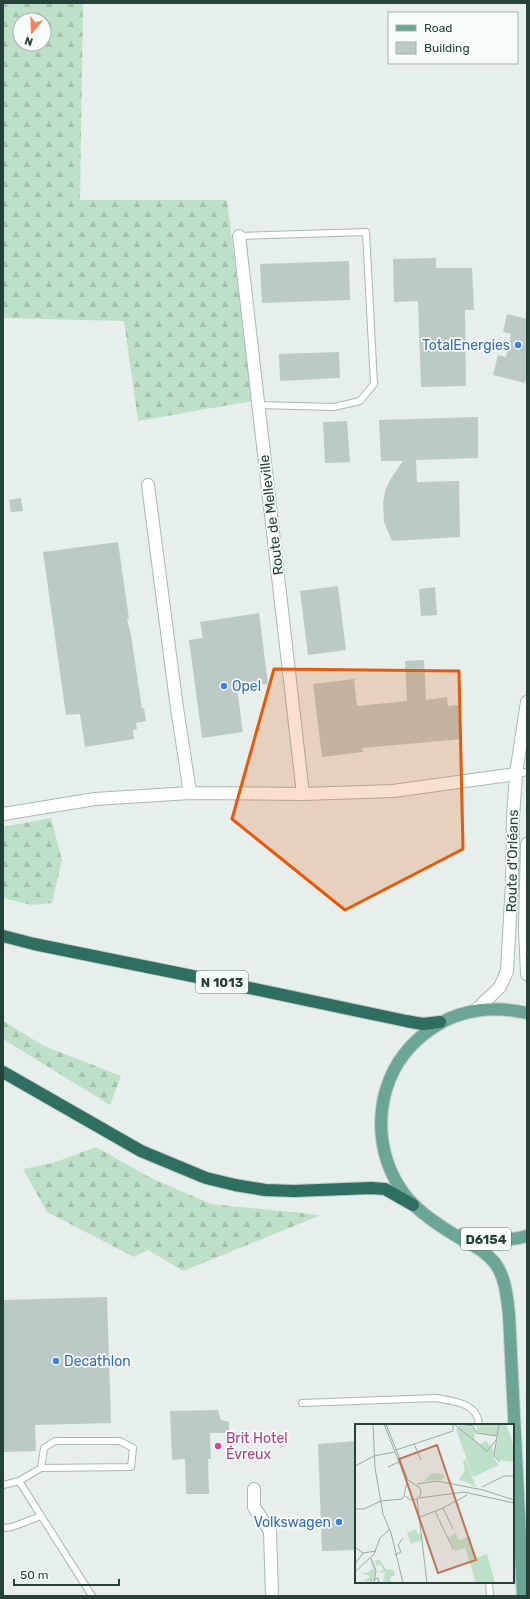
<svg xmlns="http://www.w3.org/2000/svg" width="530" height="1599" font-family="Rubik,sans-serif">
	<style>
		.forest { fill: url(#forest-firs); fill-rule: evenodd }
		.building { fill: #bbcac4 }
		.lines { fill: none; stroke-linecap: round; stroke-linejoin: round }
		.lane-casing { stroke: #a8b8b2; stroke-width: 8 }
		.street-casing { stroke: #a8b8b2; stroke-width: 14 }
		.secondary-casing { stroke: #a4bbb3; stroke-width: 14 }
		.primary-casing { stroke: #c2cac8; stroke-width: 14 }
		.highway-casing { stroke: #c2cac8; stroke-width: 14 }
		.lane { stroke: #fff; stroke-width: 6 }
		.street { stroke: #fff; stroke-width: 12 }
		.secondary { stroke: #fff; stroke-width: 12 }
		.primary { stroke: #6aa596; stroke-width: 12 }
		.highway { stroke: #2f6f62; stroke-width: 12 }
		.marked { fill: #e8590c; fill-opacity: 0.2; stroke: #e8590c; stroke-width: 3; stroke-linejoin: round }
		.shop-dot { fill: #3f7fe0; stroke: #f7fbf9; stroke-width: 1.5 }
		.hotel-dot { fill: #d1479c; stroke: #f7fbf9; stroke-width: 1.5 }
		.labels { text-anchor: middle; stroke-width: 3.5; stroke-linejoin: round; paint-order: stroke }
		.shield { fill: #f7fbf9; stroke: #637a73; stroke-width: 1 }
		.shield-label { font-size: 13px; font-weight: bold; fill: #24423a }
		.shop-label { font-size: 14px; fill: #366cbe; stroke: #f7fbf9; text-anchor: end }
		.street-label { font-size: 14px; fill: #24423a; stroke: #f7fbf9 }
		.hotel-label { font-size: 14px; fill: #b23c85; stroke: #f7fbf9; text-anchor: start }
		.inset-road { fill: none; stroke: #98aaa4; stroke-width: 1 }
		.view { fill: #c07456; fill-opacity: 0.15; stroke: #c07456; stroke-width: 2 }
		.inset-edge { fill: none; stroke: #24423a; stroke-width: 2 }
	</style>
	<defs>
		<pattern id="forest-firs" width="22" height="20" patternUnits="userSpaceOnUse"><rect width="22" height="20" fill="#bfe0c8"/><path d="M5 1l3.5 6h-7zM16 11l3.5 6h-7z" fill="#a4c1ad"/></pattern>
	</defs>
	<rect width="100%" height="100%" fill="#e6efeb"/>
	<path class="forest" d="M3,3h80l-3,197h147l25,201 -114,20 -14,-100 -121,-3zM20,20h24v24h-24z
		M51,818l11,42 -10,43 -20,2 -29,-7v-71z
		M3,1021l41,25 77,30 -11,29 -107,-66z
		M96,1147l55,31 60,26 110,11 -138,56 -35,-21 -14,7 -87,-45 -24,-43 30,-6z"/>
	<path class="building" d="M436,258v10h36l2,42h-9l1,76 -45,1 -3,-86 -24,1 -1,-43z
		M349,261l1,39 -88,3 -2,-39z
		M507,314l20,5v56l-2,8 -32,-8 5,-20 8,2 5,-23 -8,-2z
		M339,352l1,26 -60,3 -1,-27z
		M478,417v41l-62,2 1,22 42,-1 1,56 -68,4 -8,-19 -1,-19 2,-12 5,-11 13,-19h-22l-2,-41z
		M347,421l3,41 -25,1 -2,-41z
		M21,498l2,13 -12,1 -2,-12z
		M118,542l11,77 -2,1 4,15 11,74 2,-1 2,13 -10,2 1,6 -4,1 1,9 -49,8 -5,-33 -14,1 -23,-163z
		M338,586l8,64 -38,5 -8,-64z
		M435,587l2,28 -16,1 -2,-27z
		M259,613l9,71 -31,4 6,44 -41,6 -13,-98 14,-2 -3,-16z
		M424,660l2,40 21,-3 1,9 11,-1 3,34 -100,9 1,4 -41,5 -9,-73 41,-5 3,27 50,-5 -2,-40z
		M107,1297l4,126 -76,2 1,26 -33,1v-152z
		M218,1410l3,10 8,2v11h-19l1,26h-3l1,35h-23l-1,-35 -13,1 -2,-49z
		M356,1441v109l-34,1 -4,-107z"/>
	<g class="lines">
		<g class="lane-casing">
			<path id="lane" d="M239,236l127,-4 8,152 -14,17 -26,6 -75,-2
				M516,774l11,-2
				M302,1403l134,-5c18,3 42,5 43,27
				M19,1481l22,-13 3,-20 11,-7h65l13,7 -2,19 -90,1
				M3,1485l16,-4 73,115
				M3,1528l9,-1 29,-11
				M489,1582l1,14"/>
		</g>
		<g class="street-casing">
			<path id="street" d="M239,236l64,558
				M148,485l28,216 14,92 113,1 90,-3 123,-17
				M3,814l92,-15 95,-6
				M254,1489v18l16,24 2,65"/>
		</g>
		<g class="secondary-casing">
			<path id="secondary" d="M527,844l-2,85 2,45
				M476,1010l24,-23 7,-16 5,-89 1,-65 3,-43 11,-72"/>
		</g>
		<g class="primary-casing">
			<path id="primary" d="M463,1234c19,7 44,8 64,2
				M523,1596l-14,-281c-2,-17 -3,-37 -14,-52 -12,-14 -22,-17 -37,-26 -15,-9 -31,-19 -44,-32 -40,-39 -44,-108 -9,-152 8,-10 18,-19 29,-26 28,-19 62,-21 93,-14"/>
		</g>
		<g class="highway-casing">
			<path id="highway" d="M3,936l31,8 168,34 204,43 17,3 17,-2
				M3,1072l138,79 65,27 29,7 30,5 29,1 77,-3 14,1 28,16"/>
		</g>
		<use href="#lane" class="lane"/>
		<use href="#street" class="street"/>
		<use href="#secondary" class="secondary"/>
		<use href="#primary" class="primary"/>
		<use href="#highway" class="highway"/>
	</g>
	<path class="marked" d="M274,669l185,2 4,178 -118,61 -113,-91z"/>
	<g class="shop-dot">
		<circle cx="518" cy="345" r="4"/>
		<circle cx="224" cy="686" r="4"/>
		<circle cx="56" cy="1361" r="4"/>
		<circle cx="339" cy="1522" r="4"/>
	</g>
	<circle class="hotel-dot" cx="218" cy="1446" r="4"/>
	<g class="labels">
		<g class="shield">
			<rect x="196" y="971" width="52" height="22" rx="3"/>
			<rect x="461" y="1228" width="50" height="22" rx="3"/>
		</g>
		<g class="shield-label">
			<text x="222" y="987">N 1013</text>
			<text x="486" y="1244">D6154</text>
		</g>
		<g class="shop-label">
			<text x="510" y="350">TotalEnergies</text>
			<text x="232" y="691" text-anchor="start">Opel</text>
			<text x="64" y="1366" text-anchor="start">Decathlon</text>
			<text x="331" y="1527">Volkswagen</text>
		</g>
		<g class="street-label">
			<text transform="translate(271 515) rotate(-97)" y="5">Route de Melleville</text>
			<text transform="translate(512 861) rotate(-89)" y="5">Route d'Orléans</text>
		</g>
		<g class="hotel-label">
			<text x="226" y="1443">Brit Hotel<tspan x="226" dy="16">Évreux</tspan></text>
		</g>
	</g>
	<g transform="translate(355 1424)">
		<rect width="159" height="159" fill="#e6efeb"/>
		<path d="M61,105l2,5h3l1,6 -11,4 -4,-11z" fill="#bfe0c8"/>
		<path d="M111,35l10,28 -17,-8 6,-8 -2,-10zM77,49l11,1 2,3 -4,3 -18,1zM101,109l3,7 11,-3 6,21 11,-4 8,29h-19l-11,-35 -10,3 -7,-14zM15,135h1l4,12v5l-7,6 -5,-2 8,-3 -11,-5 7,1 6,-4zM24,135l7,10 8,1 1,5 -5,2 1,6 -8,-2 2,-9 -8,1 6,-3 -2,-5 -5,1 -1,-5z" fill="#bfe0c8"/>
		<path d="M105,1l15,3 -1,11 6,5 6,-3 8,9 -1,7 6,8 -26,12 -17,-48z" fill="#bfe0c8"/>
		<path d="M109,0h42l8,22v16l-15,-2 -4,-4 3,-20 -22,-4 1,-6z" fill="#bfe0c8"/>
		<path class="inset-road" d="M18,0l2,44 8,46 8,19 12,50M29,0l23,58 -3,13 6,5 7,-1 4,-5 -1,-6 -12,-8 -22,-56M99,0l34,28M104,0l14,2 3,7 21,3M144,0l-5,32 6,6M59,20l7,16M41,26l57,-19v-7M133,26l8,-10M0,42l19,-10 20,-4M33,43l11,-5M62,60l20,-3 46,9 31,10M127,63l22,-11h10M64,74l45,-6 50,11M62,75l10,84M88,84l24,-13M0,85h9l17,-8 21,-2 2,-3M80,87l18,38M65,93l23,-9 10,21M0,123l8,6 13,-2M40,131l6,-3 -3,-7 5,-7M16,134l5,13 -2,12M0,140l8,-11M0,148l19,-18 6,-16 9,-8M16,159v-3l7,-2 1,4 -5,1"/>
		<path class="view" d="M82,21l39,115 -38,13 -39,-114z"/>
		<rect width="159" height="159" class="inset-edge"/>
	</g>
	<rect width="530" height="1599" fill="none" stroke="#24423a" stroke-width="8"/>
	<rect x="388" y="12" width="130" height="52" fill="#f7fbf9" stroke="#a3b1ad"/>
	<rect x="396" y="25" width="20" height="6" fill="#6aa596" stroke="#a3b1ad"/>
	<text x="424" y="32" font-size="12" fill="#24423a">Road</text>
	<rect x="396" y="42" width="20" height="12" fill="#bbcac4" stroke="#a3b1ad"/>
	<text x="424" y="52" font-size="12" fill="#24423a">Building</text>
	<g transform="translate(32 32) rotate(199)"><circle r="19" fill="#f7fbf9" stroke="#a3b1ad"/>
	<path d="M0-3L7 15L0 10L-7 15Z" fill="#f4845f"/>
	<text y="-6" font-size="11" font-weight="bold" text-anchor="middle" fill="#24423a">N</text>
	</g>
	<path d="M14 1579v6h105v-6" fill="none" stroke="#24423a" stroke-width="2"/>
	<text x="20" y="1579" font-size="12" fill="#24423a" stroke="#f7fbf9" stroke-width="3" paint-order="stroke">50 m</text>
</svg>
